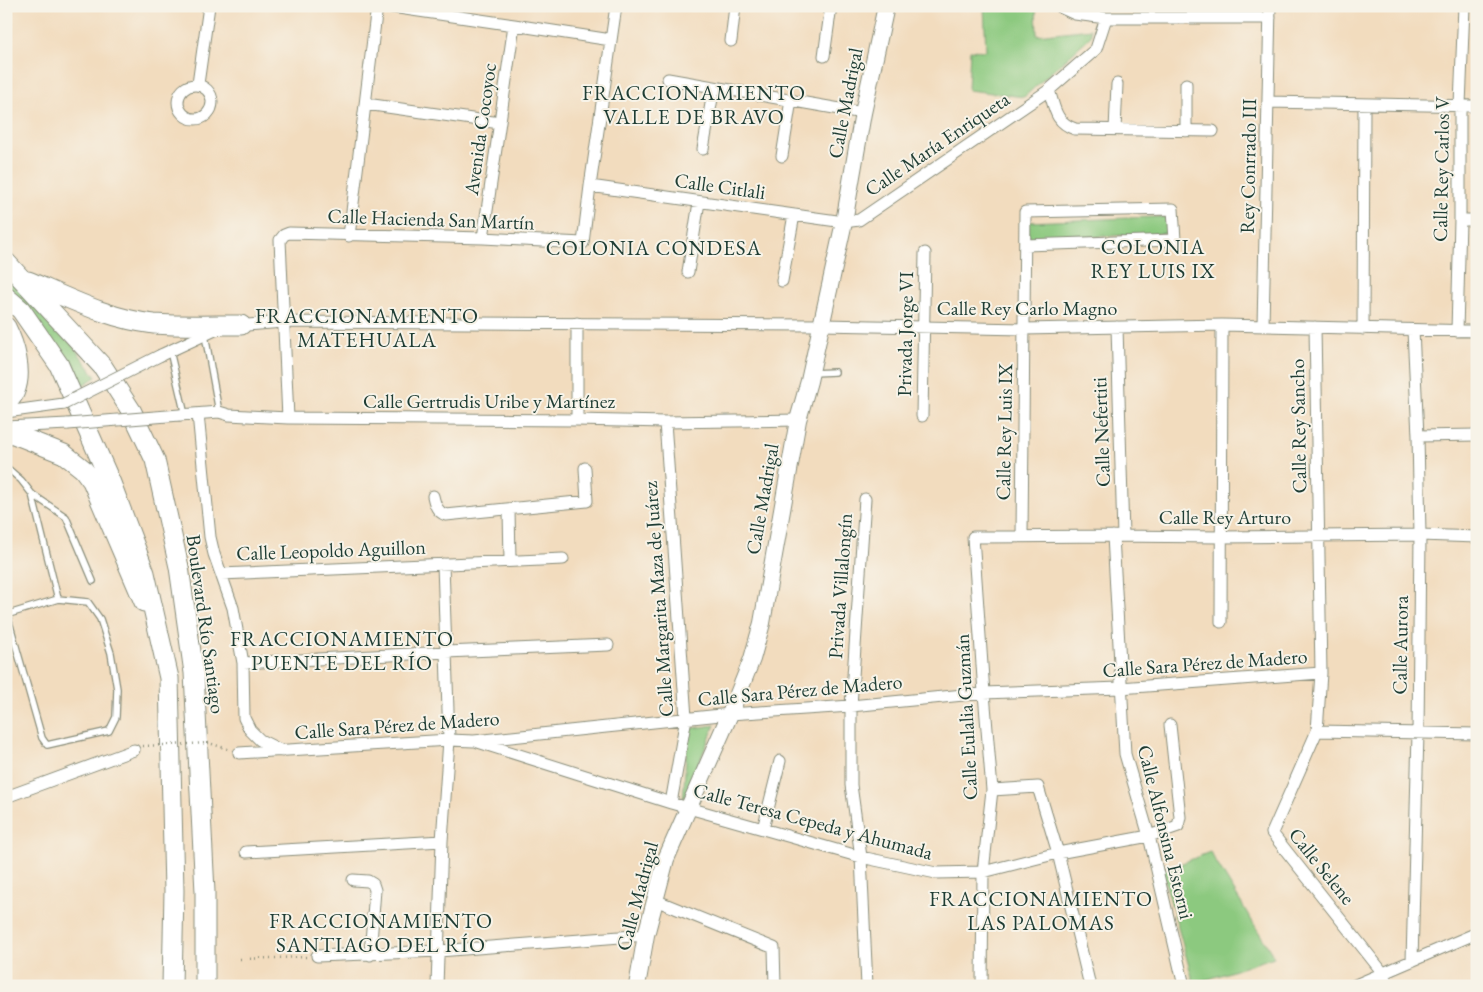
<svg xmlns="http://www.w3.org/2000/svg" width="1483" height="992" font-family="'EB Garamond',serif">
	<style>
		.green { fill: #8cc97f; stroke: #56835a }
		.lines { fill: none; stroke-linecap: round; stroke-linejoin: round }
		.lane-casing { stroke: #888c79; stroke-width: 8 }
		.street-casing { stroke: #888c79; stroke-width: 13 }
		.secondary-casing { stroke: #888c79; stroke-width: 18 }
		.primary-casing { stroke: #888c79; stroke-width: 21 }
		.path { stroke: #888c79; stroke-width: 2.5; stroke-dasharray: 1 4; stroke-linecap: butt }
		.lane { stroke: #fff; stroke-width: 5.5 }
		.street { stroke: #fff; stroke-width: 11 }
		.secondary { stroke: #fff; stroke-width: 16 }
		.primary { stroke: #fff; stroke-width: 19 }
		.street-bridge-casing { stroke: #888c79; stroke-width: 13; stroke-linecap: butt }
		.path-bridge { stroke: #888c79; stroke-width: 2.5; stroke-dasharray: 1 4; stroke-linecap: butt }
		.street-bridge { stroke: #fff; stroke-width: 11 }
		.labels { text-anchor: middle; stroke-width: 4; stroke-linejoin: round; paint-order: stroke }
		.street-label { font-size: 20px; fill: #1f3d34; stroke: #f7f3e8 }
		.neighbourhood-label { font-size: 21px; letter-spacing: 1px; fill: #1f3d34; stroke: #f7f3e8 }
	</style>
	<rect width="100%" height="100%" fill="#f7f3e8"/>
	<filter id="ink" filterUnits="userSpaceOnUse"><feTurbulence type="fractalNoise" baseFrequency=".02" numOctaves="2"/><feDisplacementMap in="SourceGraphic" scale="10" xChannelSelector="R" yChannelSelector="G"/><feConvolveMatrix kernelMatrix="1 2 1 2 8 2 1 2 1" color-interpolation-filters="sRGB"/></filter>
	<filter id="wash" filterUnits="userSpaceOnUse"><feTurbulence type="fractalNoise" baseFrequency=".0096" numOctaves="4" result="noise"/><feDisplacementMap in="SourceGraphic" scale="20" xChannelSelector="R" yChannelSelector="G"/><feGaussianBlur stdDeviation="1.12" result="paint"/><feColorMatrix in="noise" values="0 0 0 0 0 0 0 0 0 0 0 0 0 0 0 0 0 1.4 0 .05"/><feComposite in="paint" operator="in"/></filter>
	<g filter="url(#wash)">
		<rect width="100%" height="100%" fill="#f2dcbe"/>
		<path class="green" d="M984,6h52l1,29 54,-6v7l-67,61 -56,-7 2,-40 16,1z
			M1153,217h13l2,16 -139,7 -1,-18z
			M6,270l51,54 39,53 -18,11 -72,-97z
			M715,725l-32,75 5,-71z
			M1210,852l64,105 -80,27 -32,-113z"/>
	</g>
	<g filter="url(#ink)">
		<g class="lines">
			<g class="lane-casing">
				<path id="lane" d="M205,335l14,77
					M170,351l15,64
					M813,373l22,-1
					M6,467l15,13 11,14 26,105 -49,15 -1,4 34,120 5,7 62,-14 7,-14 1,-28 -6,-36 -11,-34 -12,-17 -30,-3
					M32,494l34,23 27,64"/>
			</g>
			<g class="street-casing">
				<path id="street" d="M385,6l129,19 97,15
					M1061,6l1,2 13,6 31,4h164
					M731,41l4,-35
					M824,56l7,-50
					M668,79l195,34
					M198,84l11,-78
					M178 102a17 17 0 1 1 34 0a17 17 0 1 1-34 0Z
					M1049,90c6,19 6,32 26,39l138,2
					M1268,102l209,4
					M366,104l134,19
					M1115,130l2,-46
					M1186,131v-47
					M703,149l11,-62
					M782,156l9,-56
					M590,186l254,36 15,-2 190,-130 47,-41 10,-31
					M1460,220h17
					M349,236l28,-230
					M483,238l31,-213
					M688,272l11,-70
					M782,281l12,-66
					M577,323v97
					M236,326l47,-4 539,3 202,4 198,-4 255,6
					M1263,326l7,-320
					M1117,327l6,209
					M1315,327l6,346 -4,58 -45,102 111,140 5,13
					M1363,329l1,-225
					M1457,331l3,-111v-115l4,-99
					M161,355l54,-25 6,-1
					M6,412l58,-8
					M198,414l12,123 4,17 19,54 10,55 1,55 6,12 10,10 22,11
					M180,415l39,-3 10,3 59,3 289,2 88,2 133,-2
					M922,416l3,-163
					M288,418l-8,-178 4,-5 5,-2 194,5 100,5 7,-57 26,-180
					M665,422l21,296 -15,85
					M6,427l62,-3
					M1418,436l59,-1
					M433,496c2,9 4,16 13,19l141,-14 -2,-33
					M865,499l-14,207v79l10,72 6,129
					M509,510l1,51
					M1022,536l3,-324 148,-3 2,31 -150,5
					M1113,536l12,218 24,82 35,150
					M221,574l342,-15
					M1221,622l1,-297
					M243,663l203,-11 162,-7
					M1317,731l160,3
					M478,742l193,61 92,26 98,28 75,16 47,-1 75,-19 91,-17 29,-10 2,-9 -10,-92
					M239,753l210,-13 25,1 256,-27 121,-8 133,-13 136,-5 201,-15
					M992,790l46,-3 20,66 32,133
					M6,797l128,-47
					M763,829l17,-68
					M246,852l196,-11
					M353,880l15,1 5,3 2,6 -5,65
					M655,900l119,48 1,38
					M317,956l122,-5 207,-16
					M1412,961l6,-228 2,-198 -2,-99 -5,-106
					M437,986l5,-145 7,-101 -6,-176
					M982,986l1,-114 9,-82 -8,-97 -11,-156 140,-1 108,1 199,-2 57,2
					M1353,986l124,-53"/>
			</g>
			<g class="secondary-casing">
				<path id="secondary" d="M637,986l9,-51 20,-76 64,-145 22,-55 10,-36 36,-203 11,-39 35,-159 19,-109 23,-107"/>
			</g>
			<g class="primary-casing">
				<path id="primary" d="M6,262l97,105 29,45 23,48 24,107 15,106 11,219v94
					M28,281c40,17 81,38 126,43 27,2 59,1 87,1
					M6,297l15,13 38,55 52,118 34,90 24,105 5,213 -2,95
					M6,327c9,18 17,45 9,64 -1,5 -6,9 -9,13
					M6,431l58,23 19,15 9,12 52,121"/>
			</g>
			<path class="path" d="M212,744l16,5
				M240,959l66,-2"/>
			<use href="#lane" class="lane"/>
			<use href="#street" class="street"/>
			<use href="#secondary" class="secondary"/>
			<use href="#primary" class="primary"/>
			<g class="street-bridge-casing">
				<path id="street-bridge" d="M64,404l97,-49
					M68,424l112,-9"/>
			</g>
			<path class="path-bridge" d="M143,746l67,-3"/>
			<use href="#street-bridge" class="street-bridge"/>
		</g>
	</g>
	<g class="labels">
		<g class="street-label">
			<text transform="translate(845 103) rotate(-79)" y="7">Calle Madrigal</text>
			<text transform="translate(480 129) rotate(-82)" y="7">Avenida Cocoyoc</text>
			<text transform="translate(937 144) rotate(-34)" y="7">Calle María Enriqueta</text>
			<text transform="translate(1248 166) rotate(-89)" y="7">Rey Conrrado III</text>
			<text transform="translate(1441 169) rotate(-89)" y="7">Calle Rey Carlos V</text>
			<text transform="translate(720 186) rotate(8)" y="7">Calle Citlali</text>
			<text transform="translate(431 219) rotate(2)" y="7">Calle Hacienda San Martín</text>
			<text x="1027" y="315">Calle Rey Carlo Magno</text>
			<text transform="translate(905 334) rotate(-89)" y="7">Privada Jorge VI</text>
			<text x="489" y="408">Calle Gertrudis Uribe y Martínez</text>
			<text transform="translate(1298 426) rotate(-91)" y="7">Calle Rey Sancho</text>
			<text transform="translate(1004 432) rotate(-89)" y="7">Calle Rey Luis IX</text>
			<text transform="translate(1101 432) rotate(-92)" y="7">Calle Nefertiti</text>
			<text transform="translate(762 499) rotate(-80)" y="7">Calle Madrigal</text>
			<text x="1225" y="524">Calle Rey Arturo</text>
			<text transform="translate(331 550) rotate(-2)" y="7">Calle Leopoldo Aguillon</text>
			<text transform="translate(840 586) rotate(-86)" y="7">Privada Villalongín</text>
			<text transform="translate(658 599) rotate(-94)" y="7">Calle Margarita Maza de Juárez</text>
			<text transform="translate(206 624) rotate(82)" y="7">Boulevard Río Santiago</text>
			<text transform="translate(1400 645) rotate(-89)" y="7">Calle Aurora</text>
			<text transform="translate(1205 663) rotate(-4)" y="7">Calle Sara Pérez de Madero</text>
			<text transform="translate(800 690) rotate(-5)" y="7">Calle Sara Pérez de Madero</text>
			<text transform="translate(966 717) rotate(-93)" y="7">Calle Eulalia Guzmán</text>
			<text transform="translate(397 725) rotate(-4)" y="7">Calle Sara Pérez de Madero</text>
			<text transform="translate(813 821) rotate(15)" y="7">Calle Teresa Cepeda y Ahumada</text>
			<text transform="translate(1166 832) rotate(76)" y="7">Calle Alfonsina Estorni</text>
			<text transform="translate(1322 866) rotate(51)" y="7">Calle Selene</text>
			<text transform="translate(637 896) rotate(-75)" y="7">Calle Madrigal</text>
		</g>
		<g class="neighbourhood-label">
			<text x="694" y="100">FRACCIONAMIENTO<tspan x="694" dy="24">VALLE DE BRAVO</tspan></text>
			<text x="1153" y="254">COLONIA<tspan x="1153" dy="24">REY LUIS IX</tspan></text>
			<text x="654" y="255">COLONIA CONDESA</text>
			<text x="367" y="323">FRACCIONAMIENTO<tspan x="367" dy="24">MATEHUALA</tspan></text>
			<text x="342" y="646">FRACCIONAMIENTO<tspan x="342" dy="24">PUENTE DEL RÍO</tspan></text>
			<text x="1041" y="906">FRACCIONAMIENTO<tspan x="1041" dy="24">LAS PALOMAS</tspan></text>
			<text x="381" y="928">FRACCIONAMIENTO<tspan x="381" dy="24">SANTIAGO DEL RÍO</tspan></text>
		</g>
	</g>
	<rect width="1483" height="992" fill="none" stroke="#f7f3e8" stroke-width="25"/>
</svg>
